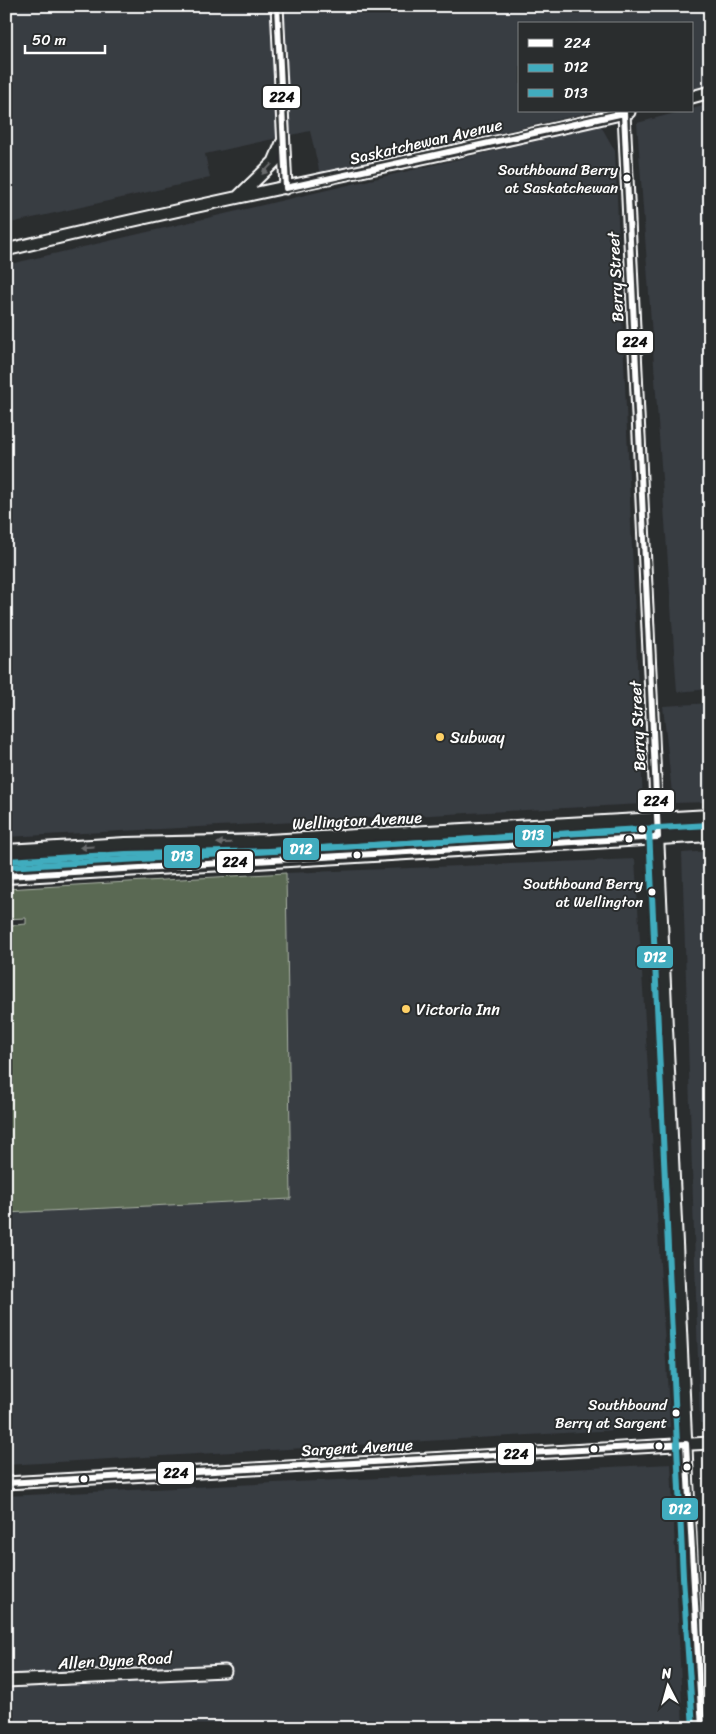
<svg xmlns="http://www.w3.org/2000/svg" width="716" height="1734" font-family="Sriracha,sans-serif">
	<style>
		.built { fill: #383c42 }
		.green { fill: #5a6952; stroke: #acb4a8 }
		.lines { fill: none; stroke-linecap: round; stroke-linejoin: round }
		.minor-casing { stroke: #fff; stroke-width: 15 }
		.major-casing { stroke: #fff; stroke-width: 18 }
		.minor { stroke: #2a2d2e; stroke-width: 11 }
		.major { stroke: #2a2d2e; stroke-width: 14 }
		.bus-1-casing { stroke: #2a2d2e; stroke-width: 10 }
		.bus-2-casing { stroke: #2a2d2e; stroke-width: 10 }
		.bus-3-casing { stroke: #2a2d2e; stroke-width: 10 }
		.bus-1 { stroke: #fff; stroke-width: 6 }
		.bus-2 { stroke: #41acbe; stroke-width: 6 }
		.bus-3 { stroke: #41acbe; stroke-width: 6 }
		.oneway { fill: #6a6c6d }
		.bus-dot { fill: #fff; stroke: #2a2d2e; stroke-width: 2 }
		.poi-dot { fill: #ffd166; stroke: #2a2d2e; stroke-width: 2 }
		.labels { text-anchor: middle; stroke-width: 4; stroke-linejoin: round; paint-order: stroke }
		.bus-label { font-size: 15px; fill: #fff; stroke: #2a2d2e; text-anchor: end }
		.street-label { font-size: 16px; fill: #fff; stroke: #2a2d2e }
		.poi-label { font-size: 16px; fill: #fff; stroke: #2a2d2e; text-anchor: start }
		.line-badge { stroke: #2a2d2e; stroke-width: 2 }
		.badge-label { font-size: 14px; text-anchor: middle; font-weight: bold; fill: #fff }
		.pale-badge-label { font-size: 14px; text-anchor: middle; font-weight: bold; fill: #111 }
	</style>
	<rect width="100%" height="100%" fill="#2a2d2e"/>
	<filter id="ink" filterUnits="userSpaceOnUse"><feTurbulence type="fractalNoise" baseFrequency=".02" numOctaves="2"/><feDisplacementMap in="SourceGraphic" scale="10" xChannelSelector="R" yChannelSelector="G"/><feConvolveMatrix kernelMatrix="1 2 1 2 8 2 1 2 1" color-interpolation-filters="sRGB"/></filter>
	<g filter="url(#ink)">
		<path class="built" d="M6,6h704v79l-18,4v-65h-172v87h75l-275,63 -10,-43 -105,23 5,24 -204,46z
			M710,104v585l-33,3 -40,-569 46,-12h9v-2z
			M601,126l14,25 28,653 -637,33v-572z
			M710,703v99l-37,1 -10,-97z
			M710,851v572h-10l-18,-570z
			M635,859l35,568 -664,38v-252l285,-14 -5,-326z
			M671,1464l12,264h-677v-232z"/>
		<path class="green" d="M263,848v5l-257,16v-7z
			M286,873l5,326 -285,14v-248l3,-1 -3,-38 20,-2v-6l-20,1v-30z"/>
		<g class="lines">
			<g class="minor-casing">
				<path id="minor" d="M277,6l9,182
					M692,97l18,-5
					M624,113l68,1464 10,151
					M239,196l35,-34 8,-19
					M6,250c207,-51 416,-89 623,-138
					M6,1483l704,-40
					M6,1681l219,-10"/>
			</g>
			<g class="major-casing">
				<path id="major" d="M6,852l120,-7 142,-3 442,-25
					M6,876l704,-42"/>
			</g>
			<use href="#minor" class="minor"/>
			<use href="#major" class="major"/>
			<g class="bus-1-casing">
				<path id="bus-1" d="M277,6l9,182
					M286,188l338,-75
					M6,876l652,-39 -34,-724
					M686,1444l16,284
					M6,1483l680,-39"/>
			</g>
			<g class="bus-2-casing">
				<path id="bus-2" d="M7,861l119,-7 142,-3 381,-22 34,748 10,151"/>
			</g>
			<g class="bus-3-casing">
				<path id="bus-3" d="M6,867l703,-42"/>
			</g>
			<use href="#bus-1" class="bus-1"/>
			<use href="#bus-2" class="bus-2"/>
			<use href="#bus-3" class="bus-3"/>
		</g>
		<defs><path id="oneway-solid" d="M-6-.8H1V-3.2L6.5 0L1 3.2V.8H-6Z" transform="scale(1.25)"/></defs>
		<g class="oneway">
			<use href="#oneway-solid" transform="translate(267 169) rotate(133)"/>
			<use href="#oneway-solid" transform="translate(224 843) rotate(179)"/>
			<use href="#oneway-solid" transform="translate(87 847) rotate(177)"/>
		</g>
	</g>
	<g class="bus-dot">
		<circle cx="627" cy="178" r="4.5"/>
		<circle cx="642" cy="829" r="4.5"/>
		<circle cx="629" cy="839" r="4.5"/>
		<circle cx="357" cy="855" r="4.5"/>
		<circle cx="652" cy="892" r="4.5"/>
		<circle cx="676" cy="1413" r="4.5"/>
		<circle cx="659" cy="1446" r="4.5"/>
		<circle cx="594" cy="1449" r="4.5"/>
		<circle cx="687" cy="1467" r="4.5"/>
		<circle cx="84" cy="1479" r="4.5"/>
	</g>
	<g class="poi-dot">
		<circle cx="440" cy="737" r="5"/>
		<circle cx="406" cy="1009" r="5"/>
	</g>
	<g class="labels">
		<g class="bus-label">
			<text x="618" y="175">Southbound Berry<tspan x="618" dy="18">at Saskatchewan</tspan></text>
			<text x="643" y="889">Southbound Berry<tspan x="643" dy="18">at Wellington</tspan></text>
			<text x="667" y="1410">Southbound<tspan x="667" dy="18">Berry at Sargent</tspan></text>
		</g>
		<g class="street-label">
			<text transform="translate(426 141) rotate(-13)" y="6">Saskatchewan Avenue</text>
			<text transform="translate(615 277) rotate(-93)" y="6">Berry Street</text>
			<text transform="translate(637 726) rotate(-93)" y="6">Berry Street</text>
			<text transform="translate(357 820) rotate(-3)" y="6">Wellington Avenue</text>
			<text transform="translate(357 1447) rotate(-3)" y="6">Sargent Avenue</text>
			<text transform="translate(115 1660) rotate(-3)" y="6">Allen Dyne Road</text>
		</g>
		<g class="poi-label">
			<text x="450" y="743">Subway</text>
			<text x="416" y="1015">Victoria Inn</text>
		</g>
	</g>
	<g class="line-badge">
		<rect x="262" y="85" width="39" height="24" rx="5" fill="#fff"/>
		<rect x="616" y="330" width="38" height="24" rx="5" fill="#fff"/>
		<rect x="637" y="789" width="38" height="24" rx="5" fill="#fff"/>
		<rect x="514" y="824" width="38" height="24" rx="5" fill="#41acbe"/>
		<rect x="282" y="837" width="38" height="24" rx="5" fill="#41acbe"/>
		<rect x="163" y="844" width="38" height="25" rx="5" fill="#41acbe"/>
		<rect x="216" y="850" width="38" height="24" rx="5" fill="#fff"/>
		<rect x="636" y="945" width="38" height="24" rx="5" fill="#41acbe"/>
		<rect x="497" y="1442" width="38" height="24" rx="5" fill="#fff"/>
		<rect x="157" y="1461" width="38" height="24" rx="5" fill="#fff"/>
		<rect x="661" y="1497" width="38" height="24" rx="5" fill="#41acbe"/>
	</g>
	<g class="badge-label">
		<text x="533" y="840">D13</text>
		<text x="301" y="854">D12</text>
		<text x="182" y="861">D13</text>
		<text x="655" y="962">D12</text>
		<text x="680" y="1514">D12</text>
	</g>
	<g class="pale-badge-label">
		<text x="282" y="102">224</text>
		<text x="635" y="347">224</text>
		<text x="656" y="806">224</text>
		<text x="235" y="867">224</text>
		<text x="516" y="1459">224</text>
		<text x="176" y="1478">224</text>
	</g>
	<rect width="716" height="1734" fill="none" stroke="#2a2d2e" stroke-width="25"/>
	<rect x="12" y="12" width="691" height="1709" fill="none" stroke="#fff" stroke-width="2" filter="url(#ink)"/>
	<rect x="518" y="22" width="175" height="90" fill="#2a2d2e" stroke="#7f8182"/>
	<rect x="528" y="39" width="25" height="8" fill="#ffffff" stroke="#7f8182"/>
	<text x="564" y="48" font-size="15" fill="#ffffff">224</text>
	<rect x="528" y="64" width="25" height="8" fill="#41acbe" stroke="#7f8182"/>
	<text x="564" y="72" font-size="15" fill="#ffffff">D12</text>
	<rect x="528" y="89" width="25" height="8" fill="#41acbe" stroke="#7f8182"/>
	<text x="564" y="98" font-size="15" fill="#ffffff">D13</text>
	<g transform="translate(668 1686) rotate(354)" stroke="#2a2d2e" stroke-width="4" paint-order="stroke">
	<path d="M0-4L9 19L0 12L-9 19Z" fill="#ffffff"/>
	<text y="-8" font-size="14" font-weight="bold" text-anchor="middle" fill="#ffffff">N</text>
	</g>
	<path d="M25 45v8h80v-8" fill="none" stroke="#ffffff" stroke-width="2.5"/>
	<text x="32" y="45" font-size="15" fill="#ffffff" stroke="#2a2d2e" stroke-width="4" paint-order="stroke">50 m</text>
</svg>
